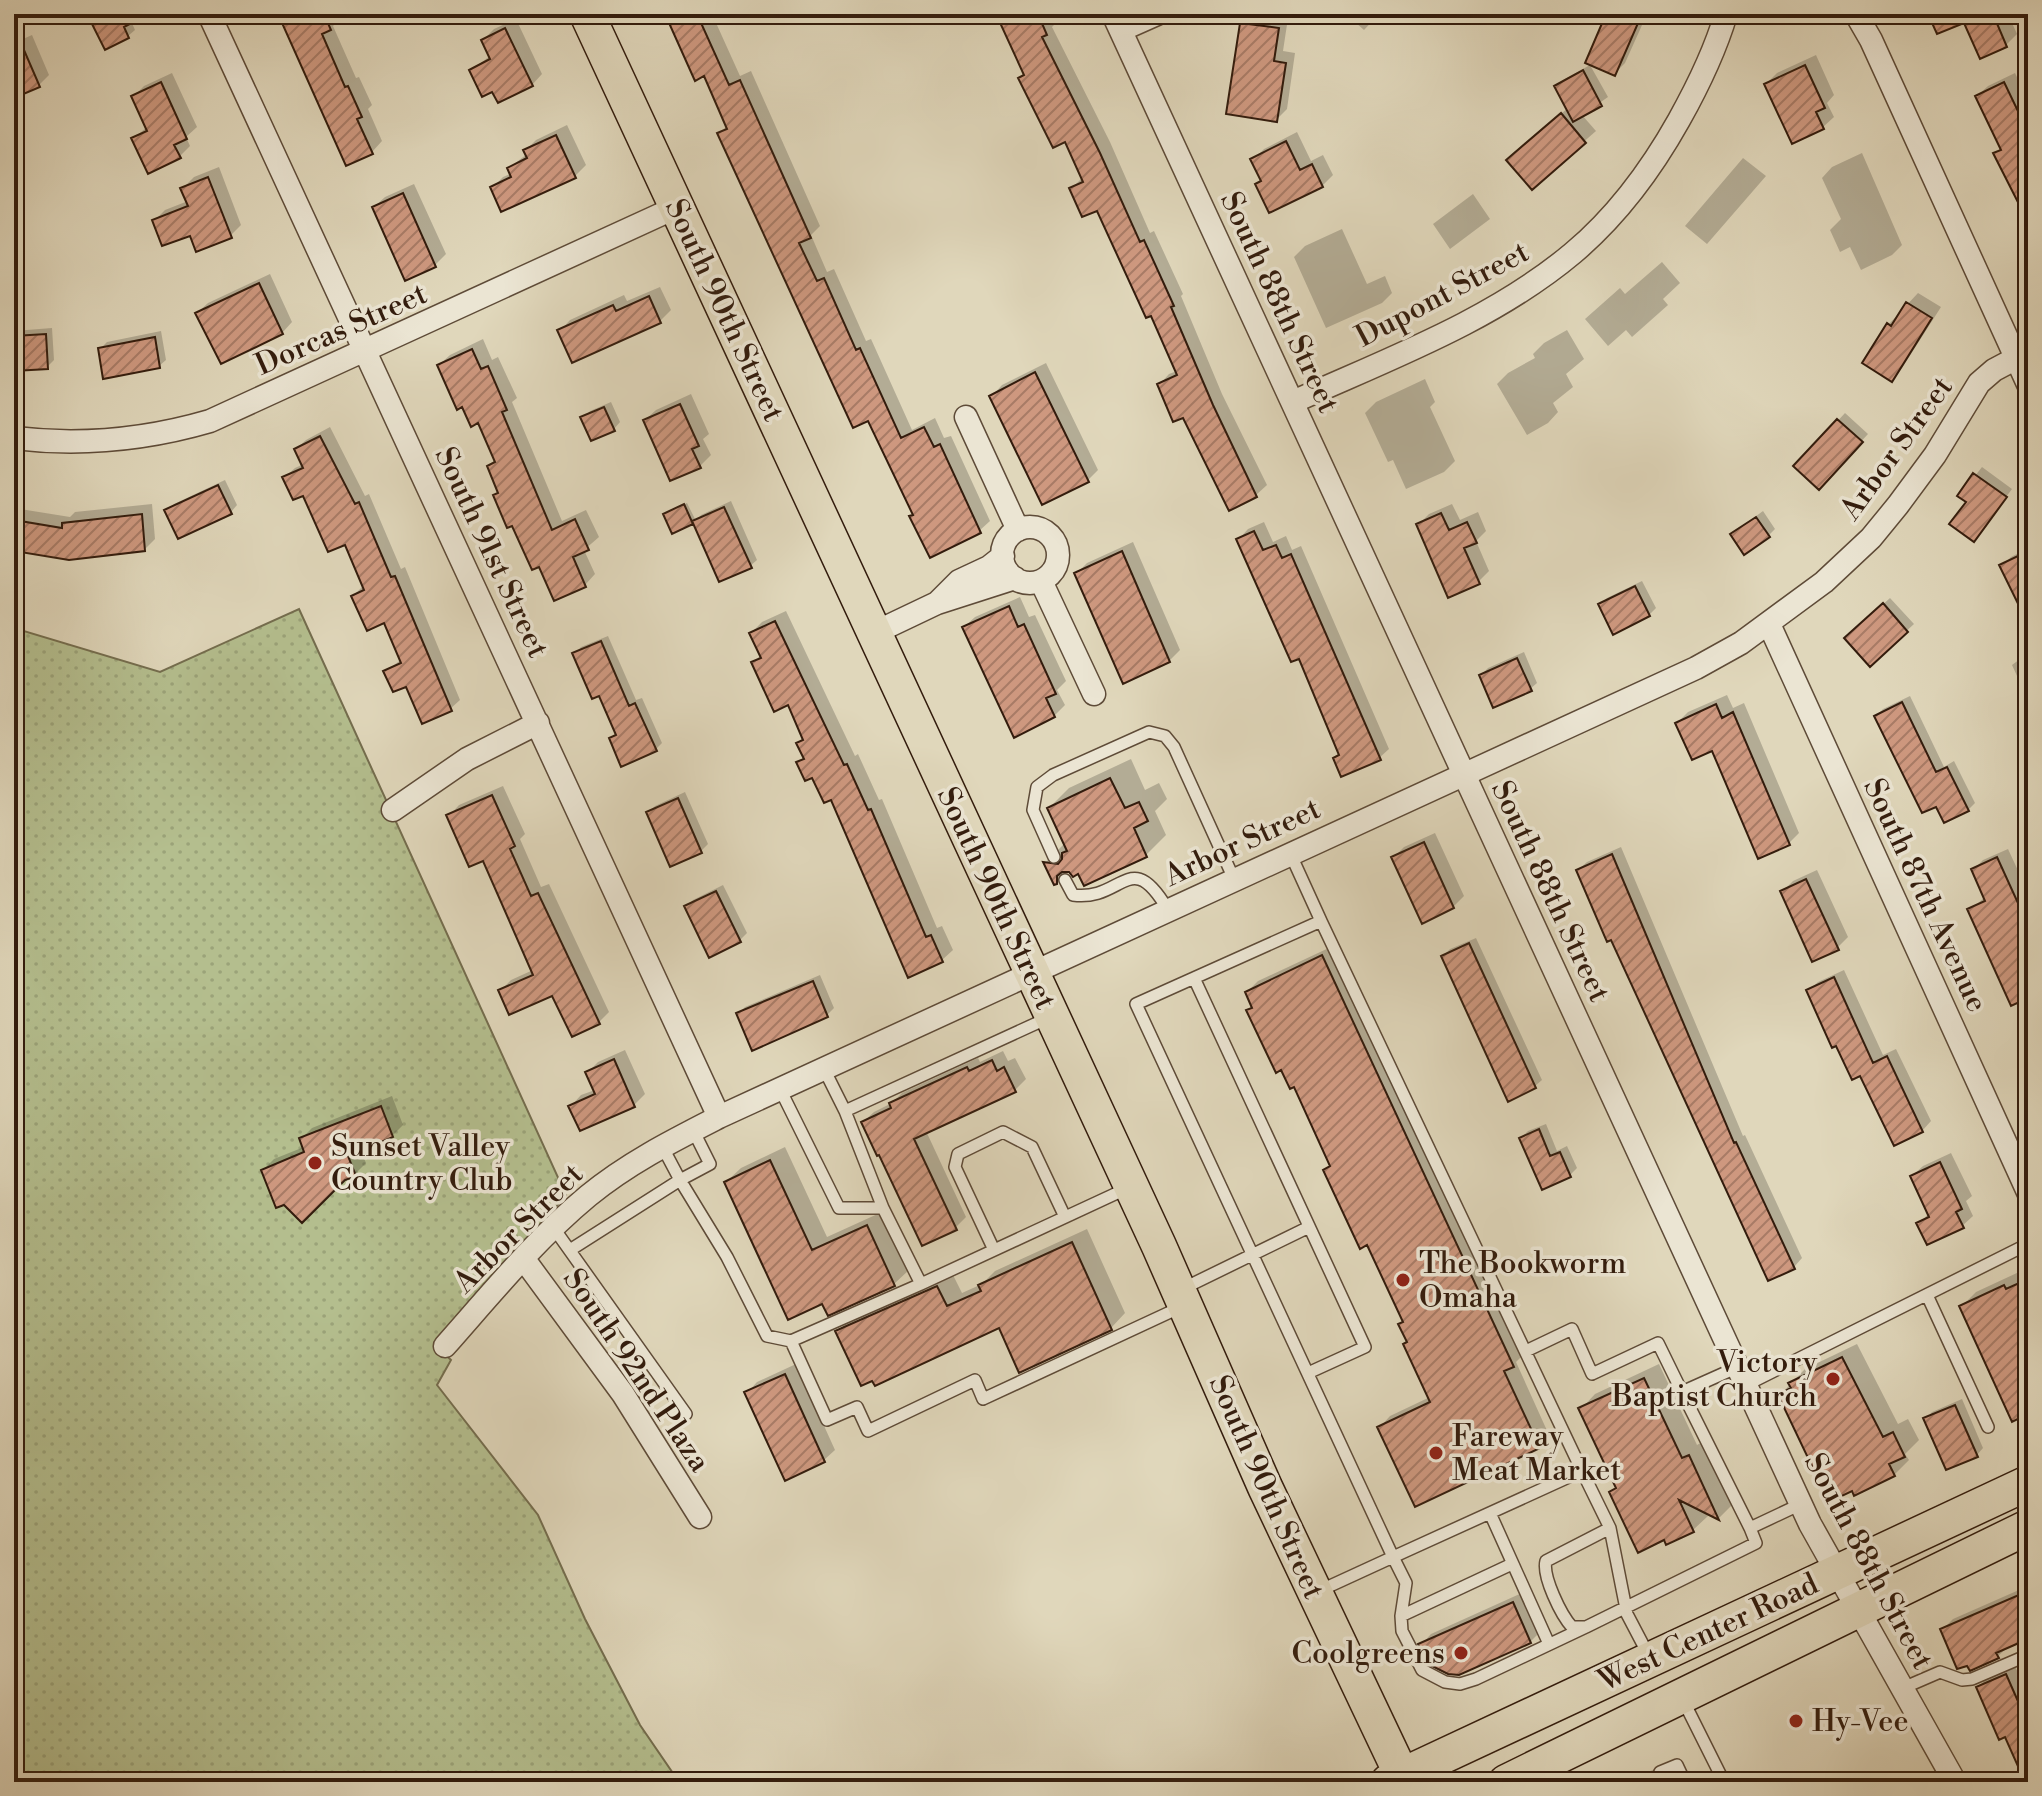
<svg xmlns="http://www.w3.org/2000/svg" width="2042" height="1796" font-family="'Libre Bodoni',serif">
	<style>
		.grass { fill: url(#grass-dots); stroke: #746d4e; stroke-width: 2 }
		.shadow { fill: #0003 }
		.building { fill: url(#building-hatch); stroke: #331c0d; stroke-width: 2 }
		.lines { fill: none; stroke-linecap: round; stroke-linejoin: round }
		.lane-casing { stroke: #5e4b38; stroke-width: 14 }
		.street-casing { stroke: #5e4b38; stroke-width: 25 }
		.primary-casing { stroke: #331c0d; stroke-width: 37 }
		.lane { stroke: #ebe5d3; stroke-width: 11 }
		.street { stroke: #ebe5d3; stroke-width: 22 }
		.primary { stroke: #e0d7bb; stroke-width: 34 }
		.poi-dot { fill: #8f2418; stroke: #ebe5d3; stroke-width: 3 }
		.labels { text-anchor: middle; stroke-width: 7; stroke-linejoin: round; paint-order: stroke }
		.street-label { font-size: 30px; fill: #331c0d; stroke: #ebe5d3 }
		.poi-label { font-size: 30px; fill: #331c0d; stroke: #ebe5d3; text-anchor: start }
	</style>
	<defs>
		<pattern id="grass-dots" width="8" height="8" patternUnits="userSpaceOnUse" patternTransform="scale(2)"><rect width="8" height="8" fill="#b4be8e"/><path d="M2 2h.1M6 6h.1" fill="none" stroke="#9ba379" stroke-width="1.8" stroke-linecap="round"/></pattern>
		<pattern id="building-hatch" width="6" height="6" patternUnits="userSpaceOnUse" patternTransform="scale(2)"><rect width="6" height="6" fill="#ce987f"/><path d="M-1 1l2-2M0 6l6-6M5 7l2-2" fill="none" stroke="#a87b66"/></pattern>
	</defs>
	<rect width="100%" height="100%" fill="#e0d7bb"/>
	<filter id="stains"><feTurbulence type="fractalNoise" baseFrequency=".0025" numOctaves="4"/><feColorMatrix values="0 0 0 0 .2 0 0 0 0 .09 0 0 0 0 .02 0 0 0 .5 -.17"/></filter>
	<radialGradient id="worn" r=".72"><stop offset=".6" stop-color="#630" stop-opacity="0"/><stop offset="1" stop-color="#630" stop-opacity=".3"/></radialGradient>
	<path class="grass" d="M299,609l267,586 -131,150 16,15 -14,25 101,130 47,104 55,106 39,57h-665v-1154l146,44z"/>
	<path class="shadow" d="M90,14h48l-7,7 4,9 -7,6z
		M280,14h59l2,4 -8,8 23,52 3,-1 13,28 -4,4 14,32 -10,11z
		M669,14h43l28,62 11,-5 69,155 -9,9 16,37 7,-3 32,72 5,-2 41,91 23,-12 9,20 7,-2 39,85 -11,10 -65,-17 -45,-95 -150,-285 9,-9 -23,-51z
		M998,14h54l4,9 -4,4 58,115 40,91 4,-2 29,63 -2,2 41,98 45,91 -11,10 -26,13 -46,-93 -25,-30 10,-11 8,-3 -25,-58 -54,-105 -27,-19 12,-12 -17,-38 -45,-61 4,-5z
		M1251,14l37,4 -5,33 12,2 -8,56 -11,11 -34,-96z
		M1346,14h33l-15,16z
		M1609,14h38l-22,49 -11,11z
		M1930,14h78l9,20 -11,11 -41,-25z
		M516,19l26,55 -10,11 -39,4 -21,-19 19,-15 -8,-15 11,-11z
		M32,35l17,40 -11,11 -24,10v-53z
		M1816,55l18,40 -7,8 7,14 -11,10 -57,-43 11,-11z
		M1590,65l18,32 -26,18 14,16 -64,56 -13,-38 49,-41 -12,-21 7,-7z
		M172,73l25,54 -11,10 4,9 -11,11 -45,-19 13,-11 -14,-30 11,-11z
		M2015,73l13,27v117l-32,-64 6,-6 -25,-51 11,-10z
		M567,125l19,40 -11,11 -83,12 11,-11 9,-4 -3,-5 18,-14 -2,-3 11,-11z
		M1297,132l14,29 12,-6 10,20 -11,11 -59,-6 -10,-20 11,-11z
		M1862,153l40,92 -10,10 -31,15 -11,-23 -10,5 -10,-22 11,-11 -19,-41 10,-11z
		M1743,158l23,18 -59,68 -22,-18z
		M219,167l22,58 -11,11 -39,-3 -37,-12 11,-11 23,-9 -5,-13 11,-11z
		M414,184l32,70 -11,11 -61,-58 11,-10z
		M1473,194l17,25 -40,30 -17,-25z
		M1342,229l25,55 18,-8 7,17 -10,10 -56,25 -32,-71 11,-11z
		M1662,262l18,21 -17,16 5,6 -36,32 -6,-7 -18,16 -23,-27 35,-31 5,6z
		M270,274l22,48 -10,11 -85,-20 11,-10z
		M660,287l11,23 -11,11 -87,39 -13,-29 10,-11 54,-25 3,6z
		M1918,293l23,14 -39,61 -11,11 -2,-55z
		M52,328l2,32 -7,7 -33,2v-38z
		M1567,330l17,29 -18,15 7,13 -20,16 5,9 -10,11 -21,12 -30,-51 11,-11 27,-15 -2,-4 11,-11z
		M161,331l5,29 -7,6 -59,-17 7,-7z
		M483,339l9,21 6,-3 19,41 -5,4 50,119 24,-11 13,27 -15,13 11,24 -10,11 -45,-20 -44,-70 4,-4 -11,-25 7,-7 -17,-39 -40,-55 11,-10z
		M1046,363l52,107 -10,10 -96,-84 10,-11z
		M1425,379l10,23 -5,5 25,54 -11,11 -38,17 -13,-29 -5,2 -23,-49 11,-11z
		M691,394l18,40 -6,5 8,16 -11,11 -55,-46 11,-10z
		M611,402l9,20 -6,7 -31,-11 7,-7z
		M1845,413l23,21 -49,53 -23,-21z
		M330,427l35,69 4,-2 32,75 4,-2 55,133 -10,9 -64,-38 16,-12 -17,-39 -32,-24 11,-11 -18,-42 -42,-50 -19,-16 10,-9 9,-4 -8,-15 10,-9z
		M1982,467l30,22 -38,51 -6,-38 -8,-7z
		M225,480l12,25 -6,7 -64,-1 7,-7z
		M731,501l26,59 -7,6 -56,-46 -2,2 -27,-8 22,-11 9,18 5,-6z
		M152,504l3,35 -11,11 -130,-1v-41l56,9 5,-5z
		M1452,504l8,16 18,-8 8,19 -10,10 13,30 -11,11 -60,-57 11,-11z
		M1763,511l12,18 -7,7 -28,-8z
		M1264,522l9,20 13,-6 6,14 9,-4 88,203 -10,9 -39,-4 -40,-98 -61,-117 9,-10z
		M1133,542l47,108 -11,11 -93,-87 11,-11z
		M2028,548v71l-26,-53 9,-9z
		M1642,581l14,27 -7,7 -49,-10 7,-7z
		M1020,597l9,20 6,-2 31,66 -9,9 8,15 -11,11 -90,-89 11,-10z
		M1890,598l24,26 -43,40 -17,-33z
		M786,611l69,145 3,-2 21,46 3,-1 55,129 5,-2 11,24 -11,10 -33,15 -77,-178 -34,-34 7,-7 -6,-13 5,-5 -15,-35 -36,-40 8,-8 -10,-22 11,-11z
		M608,636l28,64 6,-2 20,45 -7,7 -44,-11 6,-7 -17,-39 -25,-39 6,-7z
		M1524,652l13,31 -7,6 -49,-14 7,-7z
		M2028,653v34l-5,2 -11,-24z
		M1727,695l6,13 11,-5 55,130 -10,10 -76,-94 -36,-26 11,-11z
		M1910,696l34,71 10,-6 21,42 -7,7 -31,-6 -61,-88 7,-7z
		M1131,759l14,31 14,-7 8,16 -12,12 11,24 -20,20 -67,17 -10,-2 -14,13 -9,-21 19,-19 -16,-35 20,-20z
		M503,786l22,48 -5,5 21,48 8,-3 60,128 -10,10 -46,-29 -52,-3 10,-10 22,-10 -49,-112 -35,-42 10,-11z
		M685,792l23,52 -7,7 -30,14 -23,-52 7,-7z
		M1435,833l29,63 -11,11 -60,-49 11,-11z
		M1621,847l122,289 2,-1 57,123 -8,9 -182,-330 -34,-67 9,-8z
		M2008,849l20,43v123l-58,-105 15,-13 -12,-27 10,-10z
		M1817,870l31,67 -11,11 -55,-56 11,-11z
		M723,885l24,48 -7,7 -30,15 -24,-48 7,-7z
		M1476,938l66,142 -7,6 -92,-130 7,-7z
		M1333,946l190,409 -7,7 33,73 -10,11 -159,-19 10,-11 40,-19 -30,-72 4,-4 -36,-78 -42,-73 6,-6 -37,-80 -46,-73 5,-5 -7,-14 11,-11z
		M1844,970l39,85 13,-6 35,72 -9,10 -61,-58 -53,-82 10,-9z
		M820,975l14,33 -7,7 -89,-1 7,-7z
		M625,1050l20,44 -11,11 -63,1 10,-11 14,-5 -8,-17 11,-11z
		M1003,1051l5,10 7,-3 11,21 -11,11 -89,41 40,86 -11,11 -92,-106 11,-10 18,-9 10,-10 76,-35 2,4z
		M392,1096l11,29 -11,11 -32,13 6,14 -11,11 -92,-4 11,-11 30,-12 -3,-8 11,-11z
		M1546,1124l11,27 10,-5 10,22 -7,7 -49,-37 7,-7z
		M785,1147l42,90 55,-25 27,58 -15,14 -71,17 -97,-119 15,-14z
		M1951,1153l21,43 -6,5 7,15 -11,10 -43,-2 10,-11 -17,-37 11,-10z
		M1087,1229l38,84 -14,15 -111,-2 -162,5 14,-14 100,-44 10,20 20,-9 13,-13z
		M2019,1272l2,4 7,-4v140l-67,-105 15,-15z
		M1857,1344l41,80 10,-5 11,21 -14,14 4,6 -15,15 -114,-80 25,-26z
		M796,1364l39,86 -11,10 -38,18 -39,-85 10,-11z
		M1659,1364l38,81 7,-4 29,63 -14,14 -14,-7 3,5 -15,14 -82,-38 6,-6 -36,-77 14,-15z
		M1962,1399l21,49 -6,7 -51,-36 6,-7z
		M2028,1586v51l-19,9 -12,11 -55,-27 11,-11z
		M1524,1592l17,39 -11,11 -109,3 10,-11z
		M2015,1666l13,30v86l-22,-48 -28,-47 9,-9z
		M1655,1769l2,7 9,2 2,4h-42z"/>
	<path class="building" d="M87,14h61l-24,13 5,11 -24,12z
		M278,14h46l7,16 -9,4 23,53 3,-1 14,31 -5,2 16,35 -27,12z
		M665,14h32l32,71 11,-5 71,158 -12,5 18,38 7,-3 32,72 4,-2 41,90 23,-11 10,20 6,-3 41,89 -51,25 -21,-42 4,-1 -45,-94 -15,7 -136,-295 10,-4 -23,-53 -9,5z
		M996,14h42l9,21 -5,2 58,116 40,89 4,-2 30,66 -3,1 42,98 44,92 -28,14 -46,-93 -10,4 -16,-38 20,-9 -26,-59 -5,2 -49,-107 -15,6 -13,-29 14,-6 -18,-40 -12,6 -35,-70 6,-3z
		M1606,14h36l-27,62 -30,-13z
		M1928,14h65l14,33 -27,12 -16,-36 -27,11z
		M1240,23l39,5 -5,33 12,2 -9,59 -51,-8z
		M14,27l26,60 -26,11z
		M505,28l28,58 -35,17 -6,-11 -10,5 -13,-27 21,-11 -9,-19z
		M1805,65l20,43 -9,4 8,17 -32,15 -28,-60z
		M1583,70l19,36 -29,16 -19,-36z
		M161,82l26,57 -13,6 7,13 -33,16 -17,-36 16,-7 -16,-35z
		M2004,82l24,50v90l-35,-69 8,-3 -26,-54z
		M1561,113l25,30 -54,47 -26,-30z
		M556,135l20,43 -75,34 -11,-25 21,-10 -4,-9 20,-10 -4,-8z
		M1286,141l14,29 12,-6 11,23 -54,26 -14,-29 6,-3 -11,-22z
		M208,177l24,61 -36,14 -6,-16 -28,10 -10,-26 36,-14 -8,-18z
		M403,193l33,74 -31,14 -33,-74z
		M259,283l24,51 -62,30 -26,-51z
		M649,296l12,27 -89,40 -15,-33 56,-25 3,6z
		M1906,302l26,16 -40,64 -30,-19 25,-40 4,3z
		M46,334l2,35 -34,2v-35z
		M155,337l5,31 -57,11 -5,-31z
		M472,349l9,20 7,-3 19,44 -5,2 50,118 23,-11 14,31 -16,7 13,30 -32,14 -15,-34 -7,3 -20,-44 -5,2 -14,-33 5,-2 -11,-27 8,-4 -17,-39 -7,4 -9,-20 -5,3 -20,-45z
		M1035,372l54,110 -47,23 -53,-109z
		M680,404l19,42 -7,3 9,19 -31,13 -27,-61z
		M604,407l11,24 -24,10 -11,-24z
		M1837,419l26,23 -44,48 -26,-24z
		M320,436l35,68 4,-2 32,75 4,-1 57,135 -30,13 -16,-37 -13,5 -10,-21 18,-8 -17,-40 -17,8 -16,-35 13,-6 -19,-45 -17,7 -25,-56 -10,4 -11,-23 21,-9 -9,-19z
		M1973,473l34,24 -33,45 -25,-18 17,-22 -9,-6z
		M218,485l14,29 -54,25 -14,-29z
		M684,504l9,20 -21,10 -9,-20z
		M724,507l28,61 -33,14 -27,-61z
		M1441,513l8,17 18,-8 10,21 -13,5 16,36 -32,14 -32,-74z
		M142,514l3,37 -76,9 -55,-9v-31l48,8v-5z
		M1756,517l14,20 -26,18 -14,-21z
		M1254,531l9,19 13,-5 6,13 9,-4 90,206 -40,17 -8,-19 6,-3 -40,-96 -8,3 -55,-123z
		M1122,551l48,111 -47,22 -49,-111z
		M2020,555l8,15v54l-29,-59z
		M1635,586l15,30 -37,19 -15,-31z
		M1883,603l25,29 -38,35 -26,-29z
		M1009,606l9,21 6,-3 32,70 -10,4 9,19 -41,21 -52,-111z
		M775,621l69,144 3,-1 21,46 3,-1 55,128 5,-2 12,27 -35,16 -77,-178 -7,3 -12,-25 -7,3 -9,-19 8,-3 -8,-16 7,-3 -15,-35 -14,7 -23,-50 10,-4 -12,-25z
		M601,641l28,65 6,-3 22,48 -36,16 -12,-29 7,-3 -17,-39 -7,3 -20,-46z
		M1517,658l15,33 -39,17 -14,-33z
		M1902,702l34,70 11,-5 22,44 -25,12 -8,-16 -14,6 -48,-97z
		M1716,704l6,14 11,-6 57,133 -32,14 -46,-108 -20,9 -17,-37z
		M1110,778l15,30 14,-6 9,19 -14,7 13,29 -63,29 -6,-12 -5,3 -4,-5h-7l-5,4v8l-3,1 -11,-23 15,2 4,-5v-6l5,-2 -20,-43z
		M492,795l23,51 -5,3 21,47 7,-3 62,131 -28,13 -20,-41 -43,19 -11,-25 35,-15 -50,-114 -14,6 -23,-52z
		M678,798l24,55 -32,14 -24,-55z
		M1424,842l30,66 -32,16 -31,-67z
		M1612,854l122,289 2,-1 59,127 -27,12 -157,-341 -4,2 -31,-72z
		M1997,857l31,68v73l-17,8 -44,-97 18,-8 -14,-32z
		M1806,879l33,71 -27,12 -32,-71z
		M716,891l25,51 -32,16 -25,-52z
		M1469,943l67,145 -28,14 -67,-146z
		M1322,955l192,412 -10,4 36,77 -125,59 -38,-80 53,-25 -27,-58 4,-2 -9,-18 5,-2 -36,-77 -7,4 -37,-79 7,-4 -36,-79 -4,2 -9,-19 -5,3 -30,-63 6,-2 -7,-16z
		M1834,977l39,86 14,-7 36,76 -29,14 -34,-70 -8,4 -16,-34 -4,2 -26,-58z
		M813,981l15,36 -76,34 -16,-38z
		M614,1059l21,48 -55,24 -12,-25 27,-12 -10,-22z
		M992,1060l5,11 7,-4 12,25 -102,47 43,91 -35,16 -43,-91 -2,1 -16,-34 30,-14 -2,-5 78,-36 2,4z
		M381,1106l12,31 -45,19 8,20 -11,4 -43,43 -18,-18 -8,3 -15,-38 43,-18 -5,-14z
		M1539,1129l11,27 10,-4 11,25 -29,13 -23,-52z
		M770,1160l42,90 55,-25 28,61 -67,30 -6,-12 -34,16 -64,-138z
		M1940,1162l22,47 -6,3 8,16 -37,17 -11,-22 13,-6 -19,-41z
		M1072,1242l40,88 -93,43 -20,-45 -124,58 -3,-5 -11,5 -26,-55 102,-45 10,20 34,-15 -3,-6z
		M2028,1279v135l-16,8 -53,-116 45,-21 2,4z
		M1842,1357l41,80 10,-5 12,25 -16,7 6,12 -41,20 -2,-5 -23,11 -51,-107 13,-7 -3,-5z
		M785,1374l40,88 -40,19 -41,-89z
		M1644,1378l38,80 7,-3 30,65 -40,-20 15,32 -28,13 -2,-5 -26,13 -29,-61 7,-4 -38,-80z
		M1955,1405l23,52 -32,13 -23,-52z
		M2028,1591v48l-32,14 3,5 -29,13 -3,-5 -10,3 -17,-40z
		M1513,1602l18,41 -72,32 -11,-1 -20,-10 -10,-20z
		M2006,1674l22,50v58h-3l-20,-45 -6,3 -23,-53z"/>
	<g class="lines">
		<g class="lane-casing">
			<path id="lane" d="M1290,853l31,68 -185,83 257,553 -74,34
				M1054,857l-21,-47 4,-23 16,-12 96,-43 16,4 9,11 60,132
				M1065,880l8,15c50,7 57,-50 95,15
				M1321,921l261,550 -189,86 13,26 -5,33 1,15 20,39 23,12 15,2 16,-5 110,-52
				M1194,978l171,369 -57,26
				M824,1069l21,42 38,97
				M780,1089l59,119h44l38,76 209,-97
				M845,1111l203,-93
				M693,1130l17,34 -30,16 47,77 40,79 24,5 36,79 30,-13 11,24 107,-51 8,19 198,-92
				M553,1227l133,187
				M570,1250l110,-70 -18,-34
				M994,1250l-39,-83 3,-13 45,-22 29,15 33,70
				M1180,1290l129,-63
				M1927,1295l61,132
				M791,1341l130,-57
				M1526,1351l46,-22 20,45 66,-31 24,49
				M1738,1367l-56,25 68,136
				M1746,1385l282,-141
				M1582,1471l28,57 17,86 22,42
				M1490,1513l59,131
				M1610,1528l-64,33c-4,15 15,54 26,66h14l170,-84 -6,-15 51,-24
				M1401,1616l111,-52
				M1903,1688l37,-16 22,8 10,-1 56,-24
				M1683,1700l41,82
				M1660,1772l17,-7 8,17"/>
		</g>
		<g class="street-casing">
			<path id="street" d="M209,14l510,1103
				M1113,14l697,1510 145,258
				M1856,14l15,26 157,344
				M1121,30l36,-16
				M1293,402c95,-43 199,-81 280,-149 44,-37 78,-83 106,-133 19,-34 36,-69 47,-106
				M966,417l52,113
				M14,438c67,8 131,2 196,-17l467,-214
				M1002 555a28 28 0 1 1 56 0a28 28 0 1 1-56 0Z
				M1041,581l53,113
				M938,602l21,-21 30,-14 14,-11
				M1769,624l259,568
				M874,633l63,-30 78,-25
				M393,810l74,-51 71,-36
				M523,1258l100,136 77,123
				M445,1346c46,-52 90,-106 143,-150 40,-33 86,-56 131,-79l977,-449 45,-25 83,-61 47,-44 27,-33 37,-50 44,-72 15,-13 34,-18"/>
		</g>
		<g class="primary-casing">
			<path id="primary" d="M587,14l572,1232 106,241 140,295
				M1388,1782l640,-299
				M1506,1782l522,-255"/>
		</g>
		<use href="#lane" class="lane"/>
		<use href="#street" class="street"/>
		<use href="#primary" class="primary"/>
	</g>
	<g class="poi-dot">
		<circle cx="315" cy="1163" r="8"/>
		<circle cx="1403" cy="1280" r="8"/>
		<circle cx="1833" cy="1379" r="8"/>
		<circle cx="1436" cy="1453" r="8"/>
		<circle cx="1461" cy="1653" r="8"/>
		<circle cx="1796" cy="1721" r="8"/>
	</g>
	<g class="labels">
		<g class="street-label">
			<text transform="translate(1442 294) rotate(-28)" y="10">Dupont Street</text>
			<text transform="translate(1280 302) rotate(65)" y="10">South 88th Street</text>
			<text transform="translate(725 310) rotate(65)" y="10">South 90th Street</text>
			<text transform="translate(341 329) rotate(-24)" y="10">Dorcas Street</text>
			<text transform="translate(1896 448) rotate(-54)" y="10">Arbor Street</text>
			<text transform="translate(492 552) rotate(65)" y="10">South 91st Street</text>
			<text transform="translate(1242 842) rotate(-25)" y="10">Arbor Street</text>
			<text transform="translate(1551 891) rotate(65)" y="10">South 88th Street</text>
			<text transform="translate(1926 895) rotate(65)" y="10">South 87th Avenue</text>
			<text transform="translate(997 898) rotate(65)" y="10">South 90th Street</text>
			<text transform="translate(518 1228) rotate(-45)" y="10">Arbor Street</text>
			<text transform="translate(637 1370) rotate(56)" y="10">South 92nd Plaza</text>
			<text transform="translate(1267 1487) rotate(66)" y="10">South 90th Street</text>
			<text transform="translate(1869 1561) rotate(62)" y="10">South 88th Street</text>
			<text transform="translate(1708 1632) rotate(-25)" y="10">West Center Road</text>
		</g>
		<g class="poi-label">
			<text x="331" y="1156">Sunset Valley<tspan x="331" dy="34">Country Club</tspan></text>
			<text x="1419" y="1273">The Bookworm<tspan x="1419" dy="34">Omaha</tspan></text>
			<text x="1817" y="1372" text-anchor="end">Victory<tspan x="1817" dy="34">Baptist Church</tspan></text>
			<text x="1452" y="1446">Fareway<tspan x="1452" dy="34">Meat Market</tspan></text>
			<text x="1445" y="1663" text-anchor="end">Coolgreens</text>
			<text x="1812" y="1731">Hy-Vee</text>
		</g>
	</g>
	<rect width="2042" height="1796" fill="none" stroke="#e0d7bb" stroke-width="48"/>
	<rect x="16" y="16" width="2010" height="1764" fill="none" stroke="#331c0d" stroke-width="4"/>
	<rect x="24" y="24" width="1994" height="1748" fill="none" stroke="#331c0d" stroke-width="2"/>
	<rect width="100%" height="100%" filter="url(#stains)"/>
	<rect width="100%" height="100%" fill="url(#worn)"/>
</svg>
